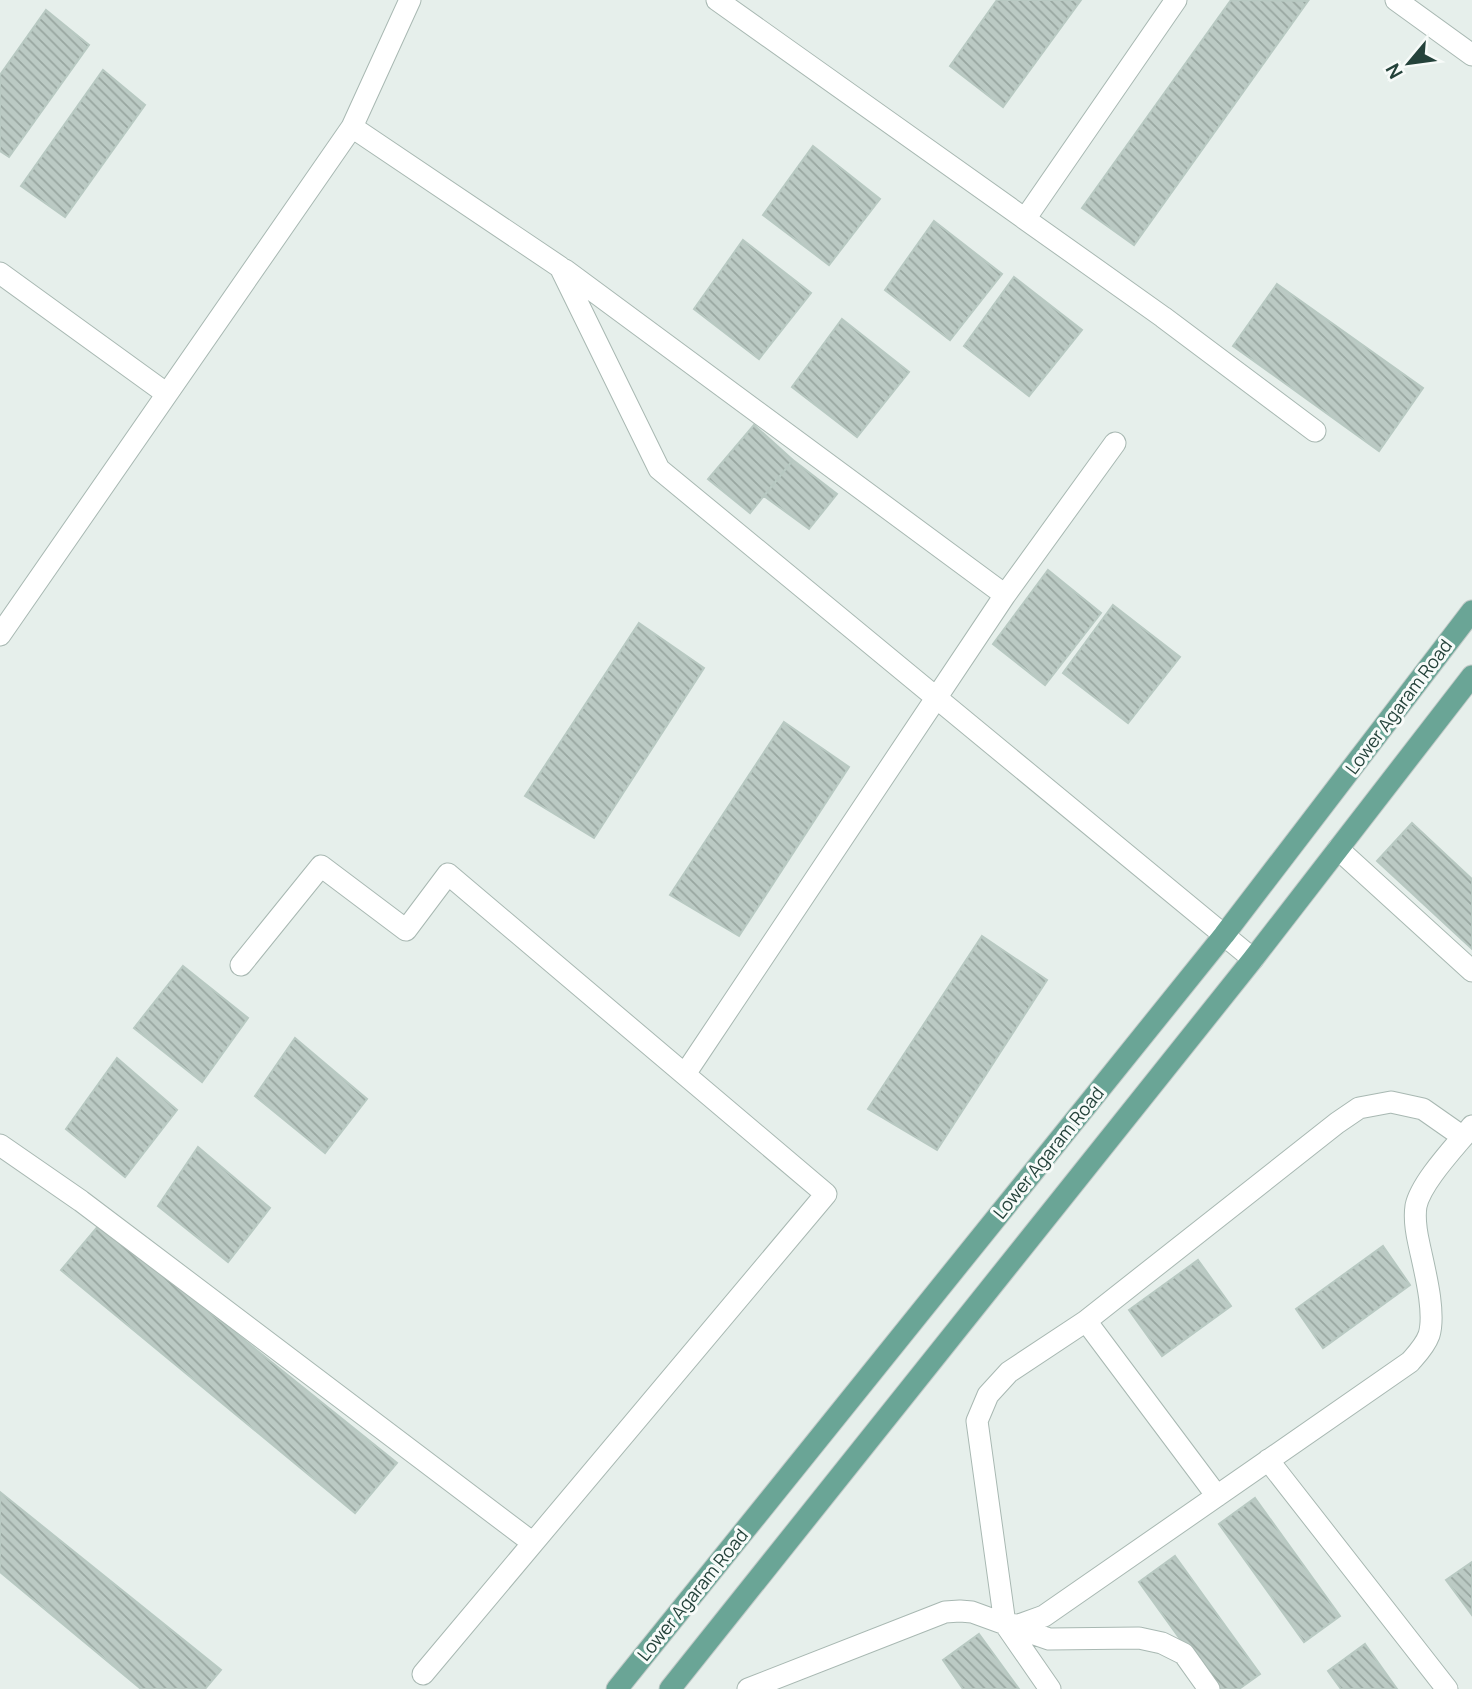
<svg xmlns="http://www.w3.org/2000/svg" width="1472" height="1689" font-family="Manrope,sans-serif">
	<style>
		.building { fill: url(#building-back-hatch); stroke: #b8c9c2; stroke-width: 2 }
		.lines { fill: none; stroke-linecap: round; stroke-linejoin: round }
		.minor-casing { stroke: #a8b8b2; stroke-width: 23 }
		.major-casing { stroke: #c2cac8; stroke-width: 23 }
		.minor { stroke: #fff; stroke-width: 21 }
		.major { stroke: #6aa596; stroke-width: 21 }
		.labels { text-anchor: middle; stroke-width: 6; stroke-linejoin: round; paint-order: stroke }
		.street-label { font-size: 18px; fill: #24423a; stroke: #f7fbf9 }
	</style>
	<defs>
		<pattern id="building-back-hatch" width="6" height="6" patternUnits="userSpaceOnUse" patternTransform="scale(1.75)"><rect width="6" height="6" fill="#bbcac4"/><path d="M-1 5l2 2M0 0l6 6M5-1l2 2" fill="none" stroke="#98a6a0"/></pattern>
	</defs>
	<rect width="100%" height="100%" fill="#e6efeb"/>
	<path class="building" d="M997,0h84l-78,107 -53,-41z
		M1231,0l77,1 -174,244 -52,-37z
		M46,10l43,35 -80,112 -9,-6v-76z
		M103,70l42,35 -80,112 -44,-31z
		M813,146l67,53 -51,66 -66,-50z
		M934,221l68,53 -52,66 -65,-50z
		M743,240l68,53 -52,66 -65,-50z
		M1014,277l68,53 -53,66 -65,-50z
		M1277,284l146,104 -44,63 -146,-105z
		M842,319l67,53 -52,65 -65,-50z
		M754,425l39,35 -43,53 -42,-34z
		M793,460l44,34 -28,35 -45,-33z
		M1048,570l53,43 -56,72 -52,-41z
		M1113,605l67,52 -52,66 -65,-50z
		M639,623l65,45 -110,170 -69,-42z
		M784,722l65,45 -110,169 -69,-41z
		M1412,823l60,56v70l-95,-88z
		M982,936l65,44 -110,170 -69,-41z
		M183,966l65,52 -46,64 -68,-54z
		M295,1038l72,61 -42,54 -70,-57z
		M117,1058l60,52 -52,67 -59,-48z
		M198,1147l72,61 -42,54 -70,-56z
		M100,1224l297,239 -42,50 -294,-243z
		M1383,1246l27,39 -87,63 -27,-39z
		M1198,1260l33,46 -69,50 -33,-46z
		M0,1492l221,178 -16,19h-64l-141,-117z
		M1255,1498l85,118 -36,26 -85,-118z
		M1175,1556l85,118 -21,15h-23l-77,-107z
		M1472,1562v53l-26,-35z
		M979,1634l40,55h-56l-20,-29z
		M1365,1644l32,45h-56l-13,-18z"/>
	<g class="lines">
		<g class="minor-casing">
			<path id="minor" d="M717,0l446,317 152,114
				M1396,0l76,55
				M352,127l208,140 99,202 594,490
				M1025,219l151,-219
				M565,270l440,325
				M0,273l167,121
				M0,635l352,-508 58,-127
				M1338,849l134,122
				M241,965l80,-99 85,64 42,-56 378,320 -403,480
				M685,1074l320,-479 110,-152
				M0,1145l81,56 452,342
				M1086,1321l131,175
				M1268,1460l179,229
				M1011,1626l38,13 90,-1 23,5 22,11 25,35
				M748,1689l197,-77 15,-1 12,1 33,12 14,1 25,-9 366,-254c7,-8 15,-16 19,-27 7,-23 -5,-67 -10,-91 -3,-13 -5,-25 -3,-38 5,-24 40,-60 56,-80
				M1050,1689l-45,-65 -28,-203 11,-26 21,-23 77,-51 251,-198 22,-15 32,-6 32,7 40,28"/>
		</g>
		<g class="major-casing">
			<path id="major" d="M617,1689l607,-754 248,-324
				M670,1689l583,-730 219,-283"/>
		</g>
		<use href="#minor" class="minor"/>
		<use href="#major" class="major"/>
	</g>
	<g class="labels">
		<g class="street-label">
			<text transform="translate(1399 707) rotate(-53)" y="6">Lower Agaram Road</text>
			<text transform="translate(1049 1153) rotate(-51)" y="6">Lower Agaram Road</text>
			<text transform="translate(693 1595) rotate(-51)" y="6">Lower Agaram Road</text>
		</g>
	</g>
	<g transform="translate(1409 63) rotate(241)" stroke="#f7fbf9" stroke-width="5" paint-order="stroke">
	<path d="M0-5L12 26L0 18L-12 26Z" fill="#24423a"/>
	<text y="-10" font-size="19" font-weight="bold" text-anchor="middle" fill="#24423a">N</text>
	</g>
</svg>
